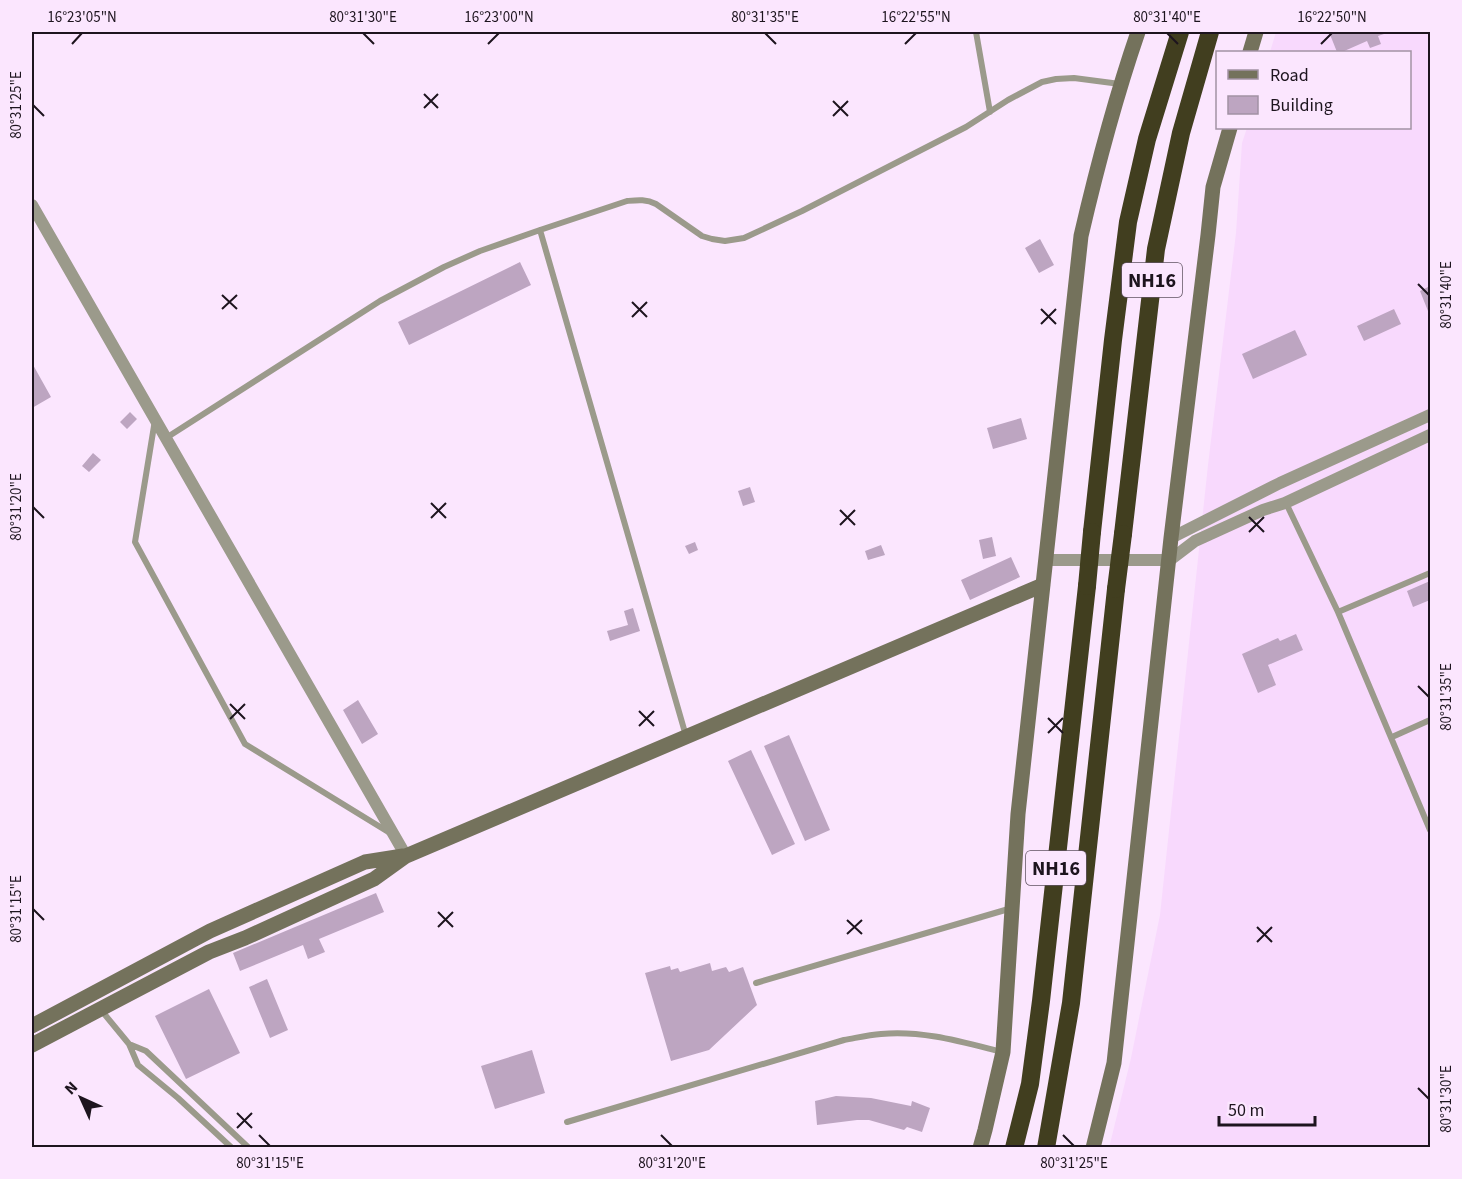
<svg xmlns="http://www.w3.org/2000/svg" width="1462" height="1179" font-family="'Source Sans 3',sans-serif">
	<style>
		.built { fill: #f8d9fd }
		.building { fill: #bda5c1 }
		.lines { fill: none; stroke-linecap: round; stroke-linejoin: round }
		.lane { stroke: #9b9a8b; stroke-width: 6 }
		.street { stroke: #9b9a8b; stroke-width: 12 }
		.secondary { stroke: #74725c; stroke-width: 15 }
		.highway { stroke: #413e1f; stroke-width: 18 }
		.highway-bridge { stroke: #413e1f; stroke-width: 18 }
		.ticks { fill: none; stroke: #1d141e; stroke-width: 2 }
		.labels { text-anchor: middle; stroke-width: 4.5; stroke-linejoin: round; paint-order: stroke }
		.shield { fill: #fbe6fe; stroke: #605361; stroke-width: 1.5 }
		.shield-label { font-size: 20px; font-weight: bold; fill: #1d141e }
		.neatline { fill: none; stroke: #1d141e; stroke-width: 2 }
		.ticks-label { font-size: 15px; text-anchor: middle; fill: #1d141e }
	</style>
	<rect width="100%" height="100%" fill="#fbe6fe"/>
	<path class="built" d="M1276,32h154v1115l-321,1 22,-90 29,-143 48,-450 28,-232 6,-90 5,-15h163v-76h-140z"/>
	<path class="building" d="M1329,32h61l-12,4 3,8 -11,4 -3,-7 -25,11h-5z
		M1040,239l14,26 -15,8 -14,-25z
		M520,262l11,23 -122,60 -11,-23z
		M1430,286v30l-10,-25z
		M1394,309l7,15 -37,17 -7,-15z
		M1295,330l12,25 -54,24 -11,-25z
		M32,363l19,34 -19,11z
		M130,412l7,7 -10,10 -7,-7z
		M1021,418l6,21 -34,10 -6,-21z
		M93,453l8,7 -12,12 -7,-6z
		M750,487l5,15 -12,4 -5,-15z
		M992,537l4,19 -13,3 -4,-19z
		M695,542l3,8 -9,4 -4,-8z
		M881,545l4,10 -17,5 -3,-9z
		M1011,557l9,20 -50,23 -9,-20z
		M1430,581v19l-17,7 -6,-16z
		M633,608l7,23 -30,10 -3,-10 21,-6 -4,-14z
		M1296,634l7,16 -35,15 8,20 -18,8 -16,-39 36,-16 2,3z
		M358,700l20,34 -16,10 -19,-34z
		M789,735l41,95 -25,11 -41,-95z
		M751,750l44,94 -23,11 -44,-94z
		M376,893l8,19 -65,27 6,13 -17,7 -5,-14 -63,26 -7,-18z
		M710,963l2,8 14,-4 3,5 14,-5 14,38 -48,45 -38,11 -26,-88 25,-7 1,4 7,-2 2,4z
		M267,979l21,51 -18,8 -21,-51z
		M209,989l31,64 -54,26 -31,-63z
		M532,1050l13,43 -50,16 -14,-43z
		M836,1096l35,2 40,8 1,-5 18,7 -8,24 -15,-5 -3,3 -35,-10h-12l-40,5 -2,-24z"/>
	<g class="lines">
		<path class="lane" d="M976,32l14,80
			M540,230l146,506
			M155,420l-20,122 110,202 145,89
			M166,438l214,-137 64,-34 36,-16 60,-21 87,-29c11,-1 19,-2 29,3l46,32 10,3 13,2 19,-3 58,-27 164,-84 42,-27 34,-18 14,-3 18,-1 46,6
			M1286,503l52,109 92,218
			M1338,612l92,-39
			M1392,737l38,-17
			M756,983l256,-75
			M101,1010l28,34 9,21 40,33 54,50
			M129,1044l17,7 103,97
			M567,1122l277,-82c12,-2 24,-5 37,-6 41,-4 81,8 121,18"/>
		<path class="street" d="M32,205l374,651
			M1171,538l109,-55 150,-68
			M1046,560h124l25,-19 68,-31 22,-7 145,-68"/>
		<path class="secondary" d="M1250,52l6,-20
			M32,1026l178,-95 155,-69 38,-6
			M32,1045l177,-93 36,-14 129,-59 32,-23 637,-271
			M980,1148l5,-18 18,-78 15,-238 63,-578c16,-69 34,-137 57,-204
			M1093,1148l21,-85 57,-525 37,-303 5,-48 17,-59"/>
		<path class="highway" d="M1092,532l21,-192 15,-118 19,-83 33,-107
			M1123,534l33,-285 25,-116 29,-101
			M1014,1148l16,-64 11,-83 46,-415
			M1046,1148l25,-145 45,-414"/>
		<path class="highway-bridge" d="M1087,586l5,-54
			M1116,589l7,-55"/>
	</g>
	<path class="ticks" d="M363,33l11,11M765,33l11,11M1167,33l11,11M72,44l10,-11M488,44l11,-11M905,44l11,-11M1321,44l11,-11M424,94l14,14M833,101l15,15M33,105l11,11M424,108l14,-14M833,116l15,-15M1418,284l11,11M222,295l15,14M632,302l15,15M222,309l15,-14M1041,309l15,15M632,317l15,-15M1041,324l15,-15M431,503l15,15M33,507l11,11M840,510l15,15M1249,517l15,15M431,518l15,-15M840,525l15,-15M1249,532l15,-15M1418,686l11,11M230,704l15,15M639,711l15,15M1048,718l15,15M230,719l15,-15M639,726l15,-15M1048,733l15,-15M33,909l11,11M438,912l15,15M847,920l15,14M438,927l15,-15M1257,927l15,15M847,934l15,-14M1257,942l15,-15M1418,1088l11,11M237,1113l15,15M237,1128l15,-15M259,1135l11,11M661,1135l11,11M1063,1135l11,11"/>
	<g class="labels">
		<g class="shield">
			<rect x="1122" y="263" width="60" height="34" rx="4.5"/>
			<rect x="1026" y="851" width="60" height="34" rx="4.5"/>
		</g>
		<g class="shield-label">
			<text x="1152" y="287">NH16</text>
			<text x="1056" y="875">NH16</text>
		</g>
	</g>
	<rect width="1462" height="1179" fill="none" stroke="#fbe6fe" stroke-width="66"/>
	<rect x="1216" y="51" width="195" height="78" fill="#fbe6fe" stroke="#a292a4" stroke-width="1.5"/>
	<rect x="1228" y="70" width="30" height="9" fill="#74725c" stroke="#a292a4" stroke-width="1.5"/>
	<text x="1270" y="81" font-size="18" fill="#1d141e">Road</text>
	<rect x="1228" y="96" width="30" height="18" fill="#bda5c1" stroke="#a292a4" stroke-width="1.5"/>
	<text x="1270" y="111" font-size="18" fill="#1d141e">Building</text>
	<g transform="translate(81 1098) rotate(315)" stroke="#fbe6fe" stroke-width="4.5" paint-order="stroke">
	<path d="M0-4.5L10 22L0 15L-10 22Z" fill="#1d141e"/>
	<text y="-9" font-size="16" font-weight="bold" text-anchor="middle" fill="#1d141e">N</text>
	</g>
	<path d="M1219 1116v9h96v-9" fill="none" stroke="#1d141e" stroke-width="3"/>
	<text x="1228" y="1116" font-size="18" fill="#1d141e" stroke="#fbe6fe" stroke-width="4.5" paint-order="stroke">50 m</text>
	<rect x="33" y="33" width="1396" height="1113" class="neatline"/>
	<g class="ticks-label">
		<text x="82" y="22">16°23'05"N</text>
		<text x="363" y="22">80°31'30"E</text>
		<text x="499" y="22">16°23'00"N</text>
		<text x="765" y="22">80°31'35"E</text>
		<text x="916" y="22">16°22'55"N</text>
		<text x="1167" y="22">80°31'40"E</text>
		<text x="1332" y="22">16°22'50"N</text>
		<text transform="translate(16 105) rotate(-90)" y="5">80°31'25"E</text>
		<text transform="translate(1446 295) rotate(-90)" y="5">80°31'40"E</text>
		<text transform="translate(16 507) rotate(-90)" y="5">80°31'20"E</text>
		<text transform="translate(1446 697) rotate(-90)" y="5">80°31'35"E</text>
		<text transform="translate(16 909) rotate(-90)" y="5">80°31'15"E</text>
		<text transform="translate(1446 1099) rotate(-90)" y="5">80°31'30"E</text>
		<text x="270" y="1168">80°31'15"E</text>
		<text x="672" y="1168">80°31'20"E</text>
		<text x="1074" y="1168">80°31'25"E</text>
	</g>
</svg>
